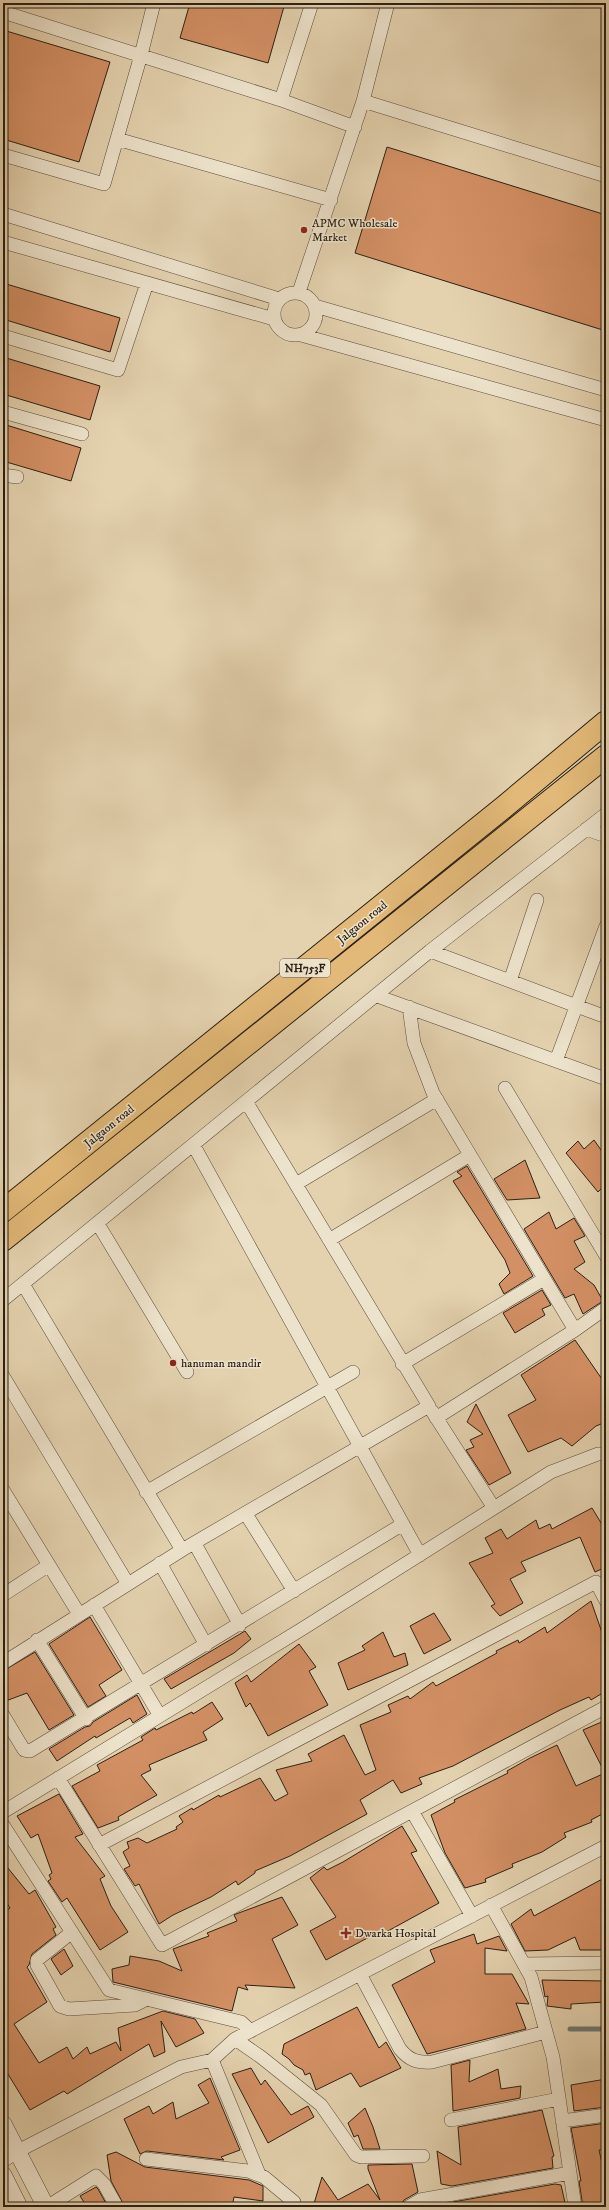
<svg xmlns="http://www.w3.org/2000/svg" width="609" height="2210" font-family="'IM FELL DW Pica',serif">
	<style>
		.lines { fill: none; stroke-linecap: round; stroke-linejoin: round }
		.stream { stroke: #6e7976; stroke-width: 5 }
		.building { fill: #d49065; stroke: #2b2015 }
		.minor-casing { stroke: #594c3c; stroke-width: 14 }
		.tertiary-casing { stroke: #594c3c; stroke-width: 18 }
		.trunk-casing { stroke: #2b2015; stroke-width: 24 }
		.minor { stroke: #ede2cb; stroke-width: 13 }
		.tertiary { stroke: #ede2cb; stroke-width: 17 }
		.trunk { stroke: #e2b978; stroke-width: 22 }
		.poi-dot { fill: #8f2418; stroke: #ede2cb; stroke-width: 1.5 }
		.labels { text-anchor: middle; stroke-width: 3; stroke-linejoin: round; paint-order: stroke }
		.shield { fill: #ede2cb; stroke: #655a4c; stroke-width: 1 }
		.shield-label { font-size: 11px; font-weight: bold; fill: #2b2015 }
		.poi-label { font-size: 12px; fill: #2b2015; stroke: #ede2cb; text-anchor: start }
		.street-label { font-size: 12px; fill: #2b2015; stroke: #ede2cb }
	</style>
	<rect width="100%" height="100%" fill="#e4d2af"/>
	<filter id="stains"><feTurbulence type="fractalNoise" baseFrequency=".005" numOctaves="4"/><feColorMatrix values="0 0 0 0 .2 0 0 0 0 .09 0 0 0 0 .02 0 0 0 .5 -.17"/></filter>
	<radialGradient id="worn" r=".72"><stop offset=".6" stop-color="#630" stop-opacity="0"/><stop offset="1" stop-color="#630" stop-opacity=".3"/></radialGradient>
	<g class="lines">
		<path class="stream" d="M570,2029h36"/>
	</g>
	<path class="building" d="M190,3h95l-17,60 -88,-25z
		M3,30l107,32 -31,100 -76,-23z
		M387,147l219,68v116l-251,-78z
		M3,283l117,35 -10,34 -107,-33z
		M3,357l97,29 -10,34 -87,-26z
		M3,424l78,24 -10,33 -68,-20z
		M594,1140l12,17v27l-8,8 -32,-39 12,-12 6,8z
		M525,1160l15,38 -33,2 -13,-21z
		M467,1166l66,110 -29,18 -5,-10 11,-11 -5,-13 -52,-79 9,-5 -5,-4z
		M549,1212l7,17 18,-11 11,18 -11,5 11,21 -11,7 20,16 9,16 -20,13 -9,-20 -9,4 -41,-69z
		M542,1290l9,15 -9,4 3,6 -30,18 -12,-20z
		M575,1340l31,45v37l-10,4 -24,20 -11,-8 -33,14 -20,-37 28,-15 -15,-25z
		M476,1404l35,69 -22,12 -23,-35 8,-3 -4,-7 13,-6 -16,-12z
		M592,1508l14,23v36l-11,5 -15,-35 -59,25 5,9 -16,8 13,24 -23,13 -9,-10 4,-2 -26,-41 24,-10 -8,-15 16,-9 6,10 29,-19 3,9 11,-5 2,5z
		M591,1601l15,43v47l-15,9 -2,-3 -29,13 -107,56 -34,12 3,6 -21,9 -8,-13 -33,20 7,14 -77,42 -35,15v2l-17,12 -2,-4 -25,16 -38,18 -14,9 -20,-40 -4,2 -11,-17 6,-3 -7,-14 6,-4 -2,-6 11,-4 9,5 30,-14 -1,-2 7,-5 -4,-6 13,-8 1,2 26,-15 1,2 40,-19 15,23 13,-7 -12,-24 36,-9 -4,-7 36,-19 21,40 11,-5 -16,-45 31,-13 -3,-7 20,-9 2,3 23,-17 3,4 61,-33 -1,-2 22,-11 1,3 26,-16 2,6z
		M434,1613l17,27 -27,14 -14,-28z
		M90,1617l32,53 -23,15 7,11 -18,11 -39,-63z
		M245,1631l6,8 -17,14 -63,36 -7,-10z
		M383,1632l11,25 11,-4 3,12 -60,25 -10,-27 27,-13 -3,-4z
		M299,1644l17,23 -7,4 19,34 -60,31 -18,-33 -4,4 -11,-24 12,-8 4,7z
		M35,1652l39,63 -25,15 -22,-37 -24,9v-31z
		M137,1695l10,19 -14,9 -3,-5 -34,20 -1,-2 -38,25 -8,-12 36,-22 5,-1 3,-4z
		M212,1702l11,17 -20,13 4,8 -58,25 2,5 -10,5 16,20 -39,22 1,3 -21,8 -26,-42 28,-15 -3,-6 46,-25 -2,-3 14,-9 1,2 36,-18 1,2z
		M606,1720v92l-15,8 1,2 -28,11 2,4 -24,15 -30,12 1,3 -28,12 1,3 -21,6 -20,-35 -14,-38 24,-13 -1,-2 54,-27 -1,-2 23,-13 27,-13 19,41 29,-13 -22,-43z
		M59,1794l24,40 -8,3 30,39 -5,3 11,27 17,26 -28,18 -33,-52 -5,4 -14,-21 3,-2 -2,-4 3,-2 -14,-39 -7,4 -14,-22z
		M402,1826l15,25 -6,2 28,50 -62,34 -2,-3 -49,26 -16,-29 26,-14 -26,-39 14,-11 3,3 16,-8z
		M3,1862l26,32 6,-4 21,37 -3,2 3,6 -24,19 -3,11 -2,2 20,35 -33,22 25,39 28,-16 6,12 14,-12 3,7 26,-12 5,9 -3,-23 45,-17 32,8 9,14 -28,14 -15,-26 4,31 -11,5 -5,-13 -82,50 -3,-3 -34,19 -27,-44v-153l7,-5 -7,-11z
		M606,1877v73h-26l-5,-13 -27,13 -23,1 -14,-27 20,-15 3,7z
		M282,1897l16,28 -26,14 23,49 -50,-3 3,5 -10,-3 -6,24 -119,-29 -1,-13 17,-4 1,-9 29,5 23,10 -9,-22 36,-13 -2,-3 30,-12 -3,-6 2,-1z
		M474,1934l3,10 22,-8 8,15 -22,-3v26h27l17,30 -13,-1 10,26 -99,25 -35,-69 43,-23 -5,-12z
		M64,1949l9,17 -12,9 -10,-16z
		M542,1980l64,1 -1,21 -34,2v5l-24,-3 1,-10 -3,1z
		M357,2007l22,41 7,-6 15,26 -41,19 -9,-14 -35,17 -6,-17 -5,2 -2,-5 -9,-5 -5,-6 -7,-5 2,-10z
		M470,2060l-1,22 29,-13 3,20 20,-3 -1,12 -67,13 -2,-46z
		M251,2068l10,17 4,-5 26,35 17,-9 6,11 -46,26 -36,-69z
		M210,2078l30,72 -19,7 3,3 -77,-9 -7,3 -16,-35 25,-13 4,8 20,-12 3,17 33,-16 -11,-18z
		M606,2079v28l-32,4 -3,-26z
		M365,2108l8,19 7,22h-17l-5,-14 -4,2 -6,-14z
		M542,2110l12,46 -2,1 1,11 -101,18 -11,-2 -4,-33 24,14 -3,-38z
		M606,2123v27h-7l7,31v26h-23l-4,-26h2l-10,-53z
		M116,2152l29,15 104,13 14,6v15l-29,-4 -2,10h-58l-11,-3 -6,3h-32l-14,-26 -4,-26z
		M412,2164l6,28 -14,8 -4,7h-87l9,-30 16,23 30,-16 12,16 -12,-31v-4z
		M555,2184l6,1 5,22h-113v-5z
		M96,2187l2,2 10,18h-21l-7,-11z"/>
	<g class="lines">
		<g class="minor-casing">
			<path id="minor" d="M3,12l278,88 74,27
				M281,100l31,-97
				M363,101l243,75
				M117,139l214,61
				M3,155l101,29 37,-129 13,-52
				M3,214l276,85
				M3,242l271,77
				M299,292l64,-191 25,-98
				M274 314a21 21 0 1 1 42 0a21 21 0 1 1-42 0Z
				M315,306l291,84
				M301,335l305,85
				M3,336l115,34 29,-87
				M3,412l79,22
				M3,475l14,2
				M586,829l20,7
				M430,951l176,66
				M510,981l27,-81
				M377,996l229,83
				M409,1007l5,36 19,50 142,237
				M556,1061l50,-135
				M505,1088l101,168
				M194,1146l226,409
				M296,1184l141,-85
				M98,1224l89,148
				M329,1240l141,-85
				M23,1284l159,266
				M3,1300l427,-349 176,-137
				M402,1364l142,-85
				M3,1376l125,208
				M432,1411l62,97
				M436,1418l139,-88 31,-22
				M3,1490l76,124
				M146,1492l207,-120
				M246,1514l48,77
				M195,1544l45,81
				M160,1563l46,82
				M3,1595l46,-30
				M94,1605l66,111
				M37,1640l49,79
				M3,1663l179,-113 247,-144 -182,-303
				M3,1715l21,35 6,1 373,-227
				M58,1778l104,167 444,-238
				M412,1811l60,105
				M3,1812l299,-183 249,-157 47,-18h8
				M3,1825l106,165 132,32 10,9
				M99,1845l497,-263 10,19
				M491,1905l40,72 22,80 22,150
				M72,1932l-35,28v5l23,41 9,3 66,-4 12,-6
				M524,1964l82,-1
				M360,1974l40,75c9,11 17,14 32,13l114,-30
				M235,2039l26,18 60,48 35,50 5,2 62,-1
				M212,2060l47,114
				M451,2120l108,-21
				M562,2121l44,-6
				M146,2159l102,12 16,6 30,25
				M3,2161l15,-10 163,-84 31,-7 23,-21 371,-193
				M47,2207l49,-31 8,8 13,23
				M408,2207l12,-7 150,-27"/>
		</g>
		<g class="tertiary-casing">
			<path id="tertiary" d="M3,2124l43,83
				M3,2175l16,32"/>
		</g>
		<g class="trunk-casing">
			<path id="trunk" d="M3,1211l501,-404 102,-85
				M3,1240l603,-484"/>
		</g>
		<use href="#minor" class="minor"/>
		<use href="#tertiary" class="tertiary"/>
		<use href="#trunk" class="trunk"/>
	</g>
	<g class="poi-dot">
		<circle cx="304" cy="230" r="4"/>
		<circle cx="173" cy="1363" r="4"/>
		<path d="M344 1927h4v4h4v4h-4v4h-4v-4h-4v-4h4z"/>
	</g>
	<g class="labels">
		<rect class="shield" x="280" y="959" width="50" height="18" rx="3"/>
		<g class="shield-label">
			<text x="305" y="972">NH753F</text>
		</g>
		<g class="poi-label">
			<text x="312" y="227">APMC Wholesale<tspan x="312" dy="14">Market</tspan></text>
			<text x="181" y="1367">hanuman mandir</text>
			<text x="355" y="1937">Dwarka Hospital</text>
		</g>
		<g class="street-label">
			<text transform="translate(362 922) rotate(-39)" y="4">Jalgaon road</text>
			<text transform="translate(109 1126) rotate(-39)" y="4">Jalgaon road</text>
		</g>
	</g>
	<rect width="609" height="2210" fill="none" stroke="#e4d2af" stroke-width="16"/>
	<rect x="4" y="4" width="601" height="2202" fill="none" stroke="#2b2015" stroke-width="2"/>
	<rect x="8" y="8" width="593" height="2194" fill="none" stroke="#2b2015"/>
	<rect width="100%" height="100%" filter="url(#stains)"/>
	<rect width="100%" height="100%" fill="url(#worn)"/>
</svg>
